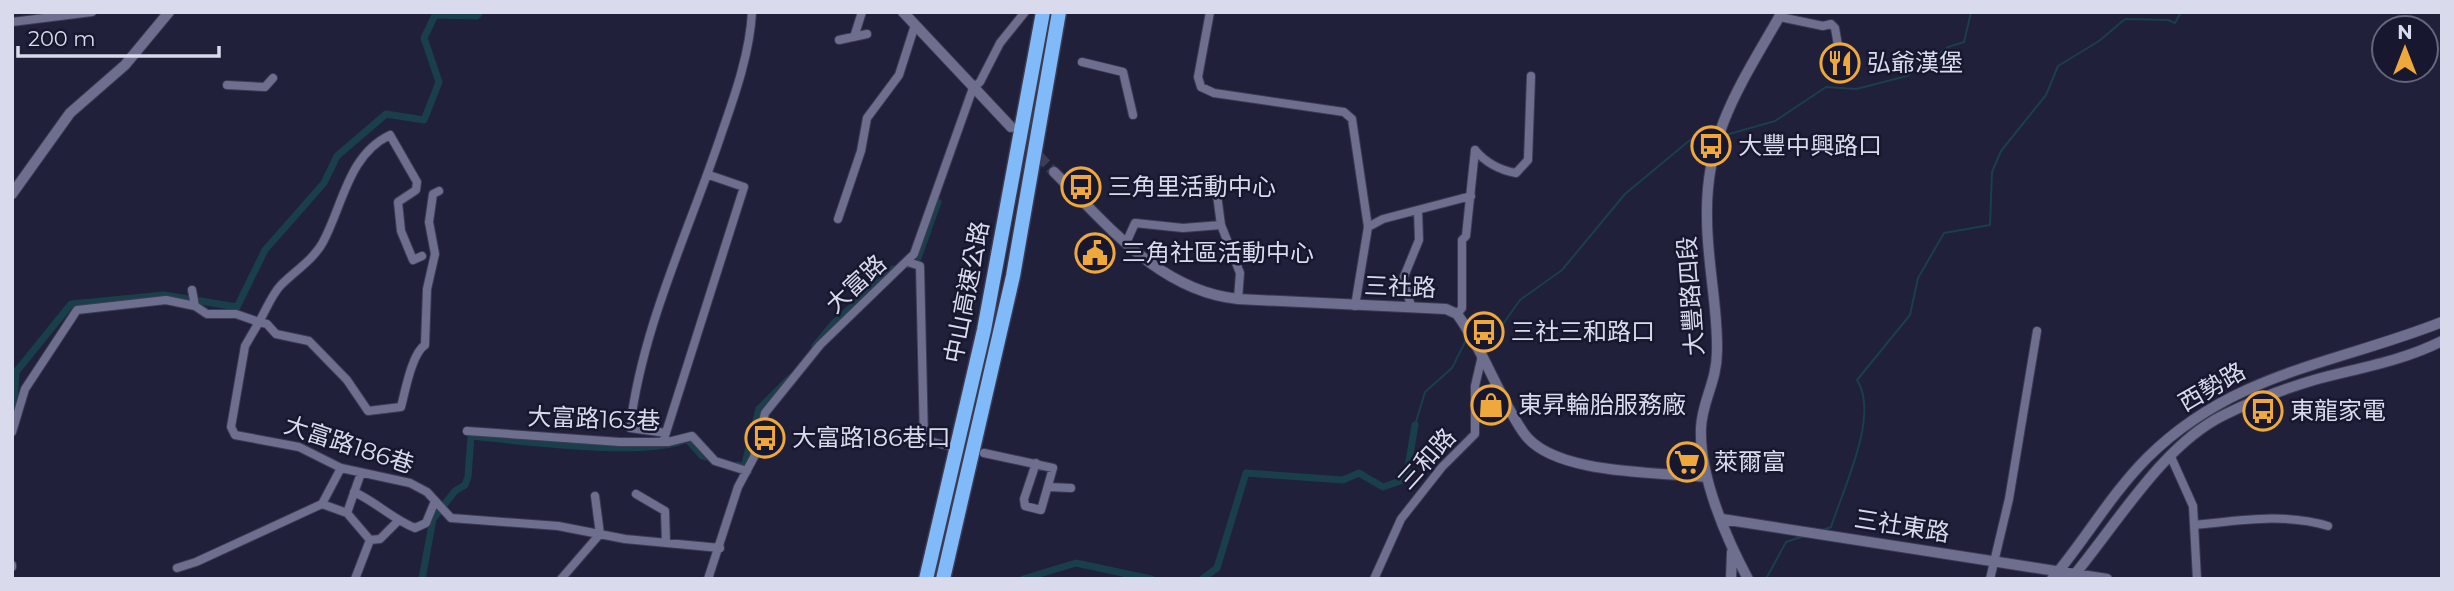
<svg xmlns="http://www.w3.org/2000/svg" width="2454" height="591" font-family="Montserrat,'Noto Sans TC',sans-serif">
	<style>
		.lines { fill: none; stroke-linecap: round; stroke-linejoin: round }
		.stream { stroke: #193f4b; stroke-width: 2 }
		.canal { stroke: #193f4b; stroke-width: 7 }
		.tertiary-tunnel { stroke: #3c3c55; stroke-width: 10; stroke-dasharray: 10 5; stroke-linecap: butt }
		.minor-casing { stroke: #3c3b52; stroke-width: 10 }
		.tertiary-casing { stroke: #3c3b52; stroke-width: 12 }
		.motorway-casing { stroke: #3c3b52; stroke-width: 17 }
		.minor { stroke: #6e6f8e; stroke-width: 8 }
		.tertiary { stroke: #6e6f8e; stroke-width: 10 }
		.motorway { stroke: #81baf9; stroke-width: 14 }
		.labels { text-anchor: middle; stroke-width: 5; stroke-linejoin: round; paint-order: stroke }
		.poi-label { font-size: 24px; fill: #d9dbec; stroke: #171730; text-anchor: start }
		.street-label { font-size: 24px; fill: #d9dbec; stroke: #171730 }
	</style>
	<rect width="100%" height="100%" fill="#20203a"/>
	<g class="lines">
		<path class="stream" d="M1722,136l53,-15 51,-34 30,2 51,-13 41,-29 16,-5 7,-30
			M1479,339l12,2 29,-41 42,-30 63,-76 65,-54 24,-3
			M1415,425l10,-33 27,-24 15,-30
			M1823,530l8,-3c12,-38 49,-112 26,-147l53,-65 8,-37 26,-45 46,-8 2,-53 9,-21 45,-56 12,-29 41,-25 26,-22 43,1 7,3 6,-11
			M1766,579l20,-37 18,-6"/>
		<path class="canal" d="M908,258h10l20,-56
			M815,346l19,-23 59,-54
			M12,372h4l55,-68 93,-9 73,12 28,-57 59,-67 13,-27 49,-42 38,6 15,-38 -15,-44 11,-23 42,1 3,-4
			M13,421l3,-49
			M738,465l6,2 15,-58 31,-31
			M422,579l11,-60 22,-28 10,-6 3,-8 3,-41c49,5 176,22 216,3l15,17 11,2
			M1023,579l53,-16 75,16
			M1202,579l15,-11 29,-95 97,7 16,-7 24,14 23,-8 9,-54"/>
		<path class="tertiary-tunnel" d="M1019,135l35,37"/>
		<g class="minor-casing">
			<path id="minor" d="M1210,12l-12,65 3,10 13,6 130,19 8,7 16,108 -13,79
				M1780,17l43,9 8,-2 4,4 5,29
				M12,22l80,-10
				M854,37l8,-25
				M839,40l28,-6
				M1082,62l41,10 10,43
				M227,85l38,2 8,-9
				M1475,150c11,13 24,20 41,23l12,-13 3,-84
				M838,219l23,-68 6,-33 32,-43 16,-50
				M1221,225l19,48 -2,26
				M1368,227l15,-8 88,-23
				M1126,243l9,-20 48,5 38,-3 -4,-30
				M422,256l-9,4 -12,-29 -3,-29 18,-12 1,-8 -27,-47c-42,20 -47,70 -67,107 -9,17 -28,29 -42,43 -9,9 -15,25 -22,37l8,2 9,10 33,7 38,39 21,31 33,-4c4,-15 11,-54 24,-62l2,-56 8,-35 -6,-32 4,-28 6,-3
				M908,262l12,4 4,174 25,6
				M192,290l3,16
				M1411,306l-8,-27 16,-39 -1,-30
				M1457,314l5,-6v-68l4,-4 9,-86
				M467,431l153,11h48l24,-6 23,25 32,10
				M12,432l13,-43 52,-79 89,-10 29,6 12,8h29l23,8 -14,24 -14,81 4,8 64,12 42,21 69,15 17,9 24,26 107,8 67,13 95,9
				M666,433l-36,-5c12,-102 60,-199 92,-296 13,-37 28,-80 30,-120
				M663,442l81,-255 -35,-12
				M984,453l69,15 -12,42 -16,-4 -1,-7 12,-36
				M2171,457l22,49 4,73
				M1049,487l22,1
				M354,492c24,11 38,27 61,36l11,-5 9,-22
				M636,494l29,17 1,32
				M322,504l25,9 23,27 10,-1 18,-18
				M347,513l14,-40
				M2195,525c43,-5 91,-12 133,1
				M12,565v2
				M177,568l19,-6 126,-58 19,-36
				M355,579l15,-39
				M561,579l39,-45 -5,-38
				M708,579l30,-92 16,-30 11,-44 55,-68 94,-91 59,-166 7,-6 20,-39 25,-31
				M1374,579l27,-60 41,-52 33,-33v-48l7,-30
				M1990,579l19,-80 28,-168"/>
		</g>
		<g class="tertiary-casing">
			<path id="tertiary" d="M903,12l108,115
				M1054,172c53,52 105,119 184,127l208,10 11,5c27,37 41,81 66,118 28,43 135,40 184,45
				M12,194l58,-81 55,-48 44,-53
				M1722,519l385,60
				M1731,579l1,-27
				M1748,579c-22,-41 -49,-104 -47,-151 1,-27 16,-46 16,-77 1,-44 -10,-88 -10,-133 -2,-86 35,-135 75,-206
				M2052,579c34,-40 58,-84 96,-122 86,-85 188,-93 294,-135
				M2071,579c44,-52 91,-134 153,-164 28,-14 60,-26 90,-35 44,-12 86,-18 128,-39"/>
		</g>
		<g class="motorway-casing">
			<path id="motorway" d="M926,579l58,-249 59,-318
				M943,579l70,-303 46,-264"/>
		</g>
		<use href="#minor" class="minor"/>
		<use href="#tertiary" class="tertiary"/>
		<use href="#motorway" class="motorway"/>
	</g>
	<defs>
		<g id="restaurant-ring" transform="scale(2.0125)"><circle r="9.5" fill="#171730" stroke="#eea83c" stroke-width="1.5"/><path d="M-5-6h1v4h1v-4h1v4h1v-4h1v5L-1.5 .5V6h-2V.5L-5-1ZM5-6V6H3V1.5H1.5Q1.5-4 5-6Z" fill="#eea83c"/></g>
		<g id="bus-ring" transform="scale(2.0125)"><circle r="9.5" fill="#171730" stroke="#eea83c" stroke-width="1.5"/><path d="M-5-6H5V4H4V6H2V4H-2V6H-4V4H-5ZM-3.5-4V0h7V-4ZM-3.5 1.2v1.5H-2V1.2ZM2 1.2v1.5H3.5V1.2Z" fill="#eea83c"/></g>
		<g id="civic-ring" transform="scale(2.0125)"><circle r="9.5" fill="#171730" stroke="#eea83c" stroke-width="1.5"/><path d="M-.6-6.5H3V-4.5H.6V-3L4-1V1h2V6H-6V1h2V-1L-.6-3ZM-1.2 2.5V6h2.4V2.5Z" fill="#eea83c"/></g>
		<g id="shop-ring" transform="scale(2.0125)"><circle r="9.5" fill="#171730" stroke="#eea83c" stroke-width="1.5"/><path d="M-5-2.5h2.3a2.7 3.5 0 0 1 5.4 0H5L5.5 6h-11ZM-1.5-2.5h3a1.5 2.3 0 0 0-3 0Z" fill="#eea83c"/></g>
		<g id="supermarket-ring" transform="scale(2.0125)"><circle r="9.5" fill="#171730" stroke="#eea83c" stroke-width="1.5"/><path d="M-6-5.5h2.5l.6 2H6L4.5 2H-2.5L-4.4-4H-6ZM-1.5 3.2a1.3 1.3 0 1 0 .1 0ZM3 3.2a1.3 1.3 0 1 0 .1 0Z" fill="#eea83c"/></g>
	</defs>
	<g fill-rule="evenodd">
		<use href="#restaurant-ring" x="1840" y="63"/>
		<use href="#bus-ring" x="1711" y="146"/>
		<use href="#bus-ring" x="1081" y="187"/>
		<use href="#civic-ring" x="1095" y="253"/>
		<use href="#bus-ring" x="1484" y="332"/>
		<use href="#shop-ring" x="1491" y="405"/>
		<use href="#bus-ring" x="2263" y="411"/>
		<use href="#bus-ring" x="765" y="438"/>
		<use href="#supermarket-ring" x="1687" y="462"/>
	</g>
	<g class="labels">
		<g class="poi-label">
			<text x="1867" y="71">弘爺漢堡</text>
			<text x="1738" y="154">大豐中興路口</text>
			<text x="1108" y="195">三角里活動中心</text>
			<text x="1122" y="261">三角社區活動中心</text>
			<text x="1511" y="340">三社三和路口</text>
			<text x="1518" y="413">東昇輪胎服務廠</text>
			<text x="2290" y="419">東龍家電</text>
			<text x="792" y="446">大富路186巷口</text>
			<text x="1714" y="470">萊爾富</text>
		</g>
		<g class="street-label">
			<text transform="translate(856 284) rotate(-43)" y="8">大富路</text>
			<text transform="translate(1400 287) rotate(2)" y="8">三社路</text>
			<text transform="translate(967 292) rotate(-79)" y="8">中山高速公路</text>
			<text transform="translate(1691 296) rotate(-94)" y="8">大豐路四段</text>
			<text transform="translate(2212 387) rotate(-30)" y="8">西勢路</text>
			<text transform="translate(594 419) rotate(2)" y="8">大富路163巷</text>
			<text transform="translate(349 445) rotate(18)" y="8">大富路186巷</text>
			<text transform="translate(1427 459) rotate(-48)" y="8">三和路</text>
			<text transform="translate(1902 526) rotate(9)" y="8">三社東路</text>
		</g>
	</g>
	<rect width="2454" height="591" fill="none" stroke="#d9dbec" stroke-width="28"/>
	<g transform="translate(2405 49)"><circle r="33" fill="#171730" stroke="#65657b" stroke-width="2"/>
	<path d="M0-5L12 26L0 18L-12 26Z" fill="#eea83c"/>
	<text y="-10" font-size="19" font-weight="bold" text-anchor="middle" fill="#d9dbec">N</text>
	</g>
	<path d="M18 46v10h201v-10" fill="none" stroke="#d9dbec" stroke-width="3.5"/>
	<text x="28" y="46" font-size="21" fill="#d9dbec" stroke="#171730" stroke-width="5" paint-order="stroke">200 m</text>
</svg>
